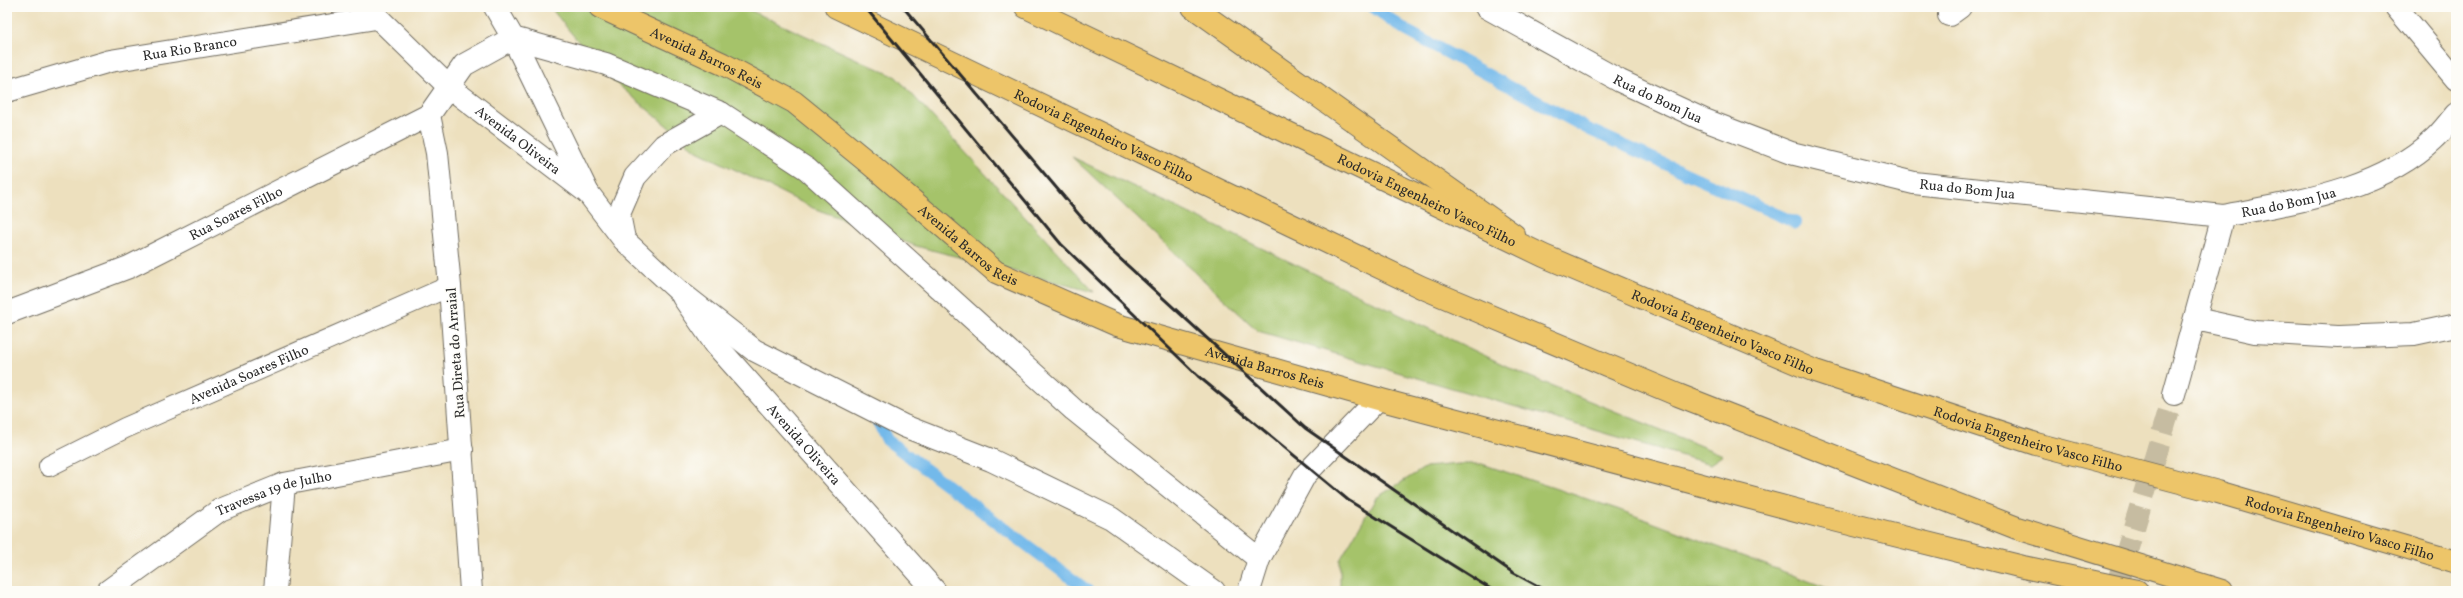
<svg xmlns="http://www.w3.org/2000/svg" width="2463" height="598" font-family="Vollkorn,serif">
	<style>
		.green { fill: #a5c36b; stroke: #68774b }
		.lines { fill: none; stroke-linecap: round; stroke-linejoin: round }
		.stream { stroke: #73b9ea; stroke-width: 12 }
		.tertiary-tunnel { stroke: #c6bca1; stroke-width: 22; stroke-dasharray: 22 11; stroke-linecap: butt }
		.service-casing { stroke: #6f6a5e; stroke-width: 22 }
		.minor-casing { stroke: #6f6a5e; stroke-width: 24 }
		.tertiary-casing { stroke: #6f6a5e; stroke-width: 24 }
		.primary-casing { stroke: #6f6a5e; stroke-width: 24 }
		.motorway-casing { stroke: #6f6a5e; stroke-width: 24 }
		.service { stroke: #fff; stroke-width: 20 }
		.minor { stroke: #fff; stroke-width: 22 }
		.tertiary { stroke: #fff; stroke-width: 22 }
		.primary { stroke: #edc569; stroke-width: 22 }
		.motorway { stroke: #edc569; stroke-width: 22 }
		.rail { stroke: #2b2b2b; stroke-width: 3 }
		.labels { text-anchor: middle; stroke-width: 3; stroke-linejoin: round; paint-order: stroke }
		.street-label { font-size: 14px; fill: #2b2b2b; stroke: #fdfcf7 }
	</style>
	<rect width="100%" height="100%" fill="#fdfcf7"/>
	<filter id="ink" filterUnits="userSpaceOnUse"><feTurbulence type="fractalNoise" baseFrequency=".025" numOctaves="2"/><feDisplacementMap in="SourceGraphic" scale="8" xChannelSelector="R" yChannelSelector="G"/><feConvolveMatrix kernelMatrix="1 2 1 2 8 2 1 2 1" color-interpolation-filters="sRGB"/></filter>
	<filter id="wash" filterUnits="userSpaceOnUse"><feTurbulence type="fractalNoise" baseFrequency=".012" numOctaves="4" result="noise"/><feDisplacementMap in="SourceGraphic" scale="16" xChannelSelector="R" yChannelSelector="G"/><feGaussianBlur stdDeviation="0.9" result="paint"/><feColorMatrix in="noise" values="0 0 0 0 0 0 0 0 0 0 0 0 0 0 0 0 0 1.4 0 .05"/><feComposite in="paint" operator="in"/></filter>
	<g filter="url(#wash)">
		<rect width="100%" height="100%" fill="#ede0be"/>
		<path class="green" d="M550,7h193l153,70 198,215 -178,-46 -103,-38 -116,-57 -94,-79z
			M1072,157l451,217 200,81 -13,9 -452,-133z
			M1459,464h23l135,45 218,82h-495v-31l36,-62 50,-31z"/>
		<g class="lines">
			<path class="stream" d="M1373,7l34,24 183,99 206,93
				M875,416l12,24 201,151"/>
		</g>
	</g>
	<g filter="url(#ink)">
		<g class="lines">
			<path class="tertiary-tunnel" d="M2115,591l59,-197"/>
			<g class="service-casing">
				<g id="service">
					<path id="s1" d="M49,466l76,-38 325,-142"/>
				</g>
			</g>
			<g class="minor-casing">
				<g id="minor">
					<path d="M367,7l82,80"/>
					<path d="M2396,7l60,72"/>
					<path d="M1949,15l11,-8"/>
					<path d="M513,38l75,155"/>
					<path id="s2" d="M7,91l103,-30 266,-43"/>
					<path id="s3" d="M2223,216c71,-14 156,-25 211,-77 8,-7 15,-17 22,-25"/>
					<path id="s4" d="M683,297l33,48 219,246"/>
					<path id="s5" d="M7,313l122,-46 300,-152"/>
					<path d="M2196,319l59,13 83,5 76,-3 42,-9"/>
					<path id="s6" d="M108,591l112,-81 64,-26 178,-34"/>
					<path d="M275,591l9,-107"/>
				</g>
			</g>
			<g class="tertiary-casing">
				<g id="tertiary">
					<path d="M495,7l18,31 93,26 115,49 86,56 267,241 185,149"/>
					<path id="s7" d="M1486,7l134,74 82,38 89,34 123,30 309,33 -49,178"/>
					<path id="s8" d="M449,87l139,106 36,47 56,52 74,58 150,76 87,34 120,58 103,73"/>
					<path d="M624,239l-5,-25 16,-37 29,-32 57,-32"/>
					<path d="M471,591l-21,-305 -13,-133 -8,-38 35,-50 49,-27"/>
					<path d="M1249,591l10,-32 46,-84 73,-76"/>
				</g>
			</g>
			<g class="primary-casing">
				<g id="primary">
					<path id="s9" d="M600,7l123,57 71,38 76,62 126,108 121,53 261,74 444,118 201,50 114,24"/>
					<path d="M1193,7l321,228"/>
				</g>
			</g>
			<g class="motorway-casing">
				<g id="motorway">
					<path id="s10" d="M836,7l585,280 257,108 339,133 205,63"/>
					<path id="s11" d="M1026,7l518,249 271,115 221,73 182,48 238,70"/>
				</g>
			</g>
			<use href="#service" class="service"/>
			<use href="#minor" class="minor"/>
			<use href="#tertiary" class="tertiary"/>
			<use href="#primary" class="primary"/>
			<use href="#motorway" class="motorway"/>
			<path class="rail" d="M865,7l196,237 137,132 150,124 146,91
				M903,7l201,237 201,184 207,144 35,19"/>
		</g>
	</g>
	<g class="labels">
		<g class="street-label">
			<text dy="5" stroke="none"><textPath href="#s2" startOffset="188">Rua Rio Branco</textPath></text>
			<text dy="5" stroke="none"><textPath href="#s9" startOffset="118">Avenida Barros Reis</textPath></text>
			<text dy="5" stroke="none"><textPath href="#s7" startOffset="195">Rua do Bom Jua</textPath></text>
			<text dy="5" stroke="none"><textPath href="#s10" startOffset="297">Rodovia Engenheiro Vasco Filho</textPath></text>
			<text dy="5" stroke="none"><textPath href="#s8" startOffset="87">Avenida Oliveira</textPath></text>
			<text dy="5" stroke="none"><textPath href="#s7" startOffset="519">Rua do Bom Jua</textPath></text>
			<text dy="5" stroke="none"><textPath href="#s11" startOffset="445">Rodovia Engenheiro Vasco Filho</textPath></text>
			<text dy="5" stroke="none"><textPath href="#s3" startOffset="67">Rua do Bom Jua</textPath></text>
			<text dy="5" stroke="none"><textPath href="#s5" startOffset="250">Rua Soares Filho</textPath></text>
			<text dy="5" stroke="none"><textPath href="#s9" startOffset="442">Avenida Barros Reis</textPath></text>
			<text dy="5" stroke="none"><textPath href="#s11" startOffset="769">Rodovia Engenheiro Vasco Filho</textPath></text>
			<text transform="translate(455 353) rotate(-94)" y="5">Rua Direta do Arraial</text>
			<text dy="5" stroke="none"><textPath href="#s9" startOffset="766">Avenida Barros Reis</textPath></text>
			<text dy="5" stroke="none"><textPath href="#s1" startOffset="220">Avenida Soares Filho</textPath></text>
			<text dy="5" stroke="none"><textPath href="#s11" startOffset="1093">Rodovia Engenheiro Vasco Filho</textPath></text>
			<text dy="5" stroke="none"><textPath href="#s4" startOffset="191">Avenida Oliveira</textPath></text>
			<text dy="5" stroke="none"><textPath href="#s6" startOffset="195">Travessa 19 de Julho</textPath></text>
			<text dy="5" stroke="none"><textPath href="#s11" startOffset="1417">Rodovia Engenheiro Vasco Filho</textPath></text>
		</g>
	</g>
	<rect width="2463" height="598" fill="none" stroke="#fdfcf7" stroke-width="24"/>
</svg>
